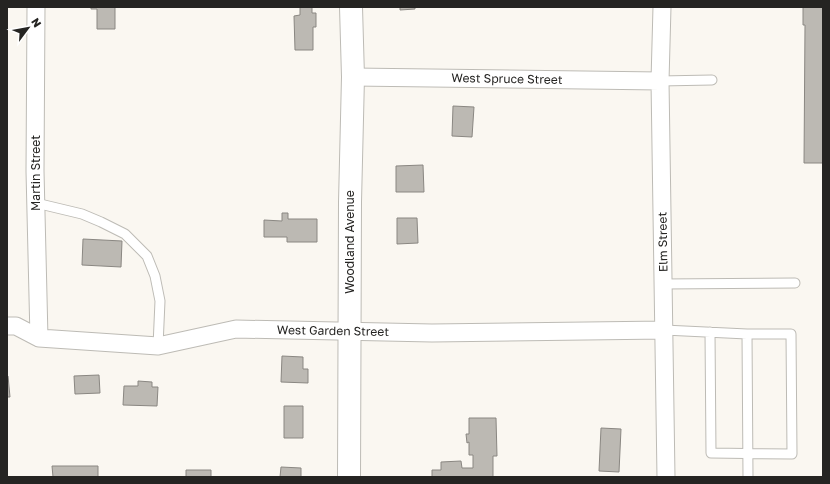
<svg xmlns="http://www.w3.org/2000/svg" width="830" height="484" font-family="'Golos Text',sans-serif">
	<style>
		.building { fill: #bcb9b3; stroke: #8a8782 }
		.lines { fill: none; stroke-linecap: round; stroke-linejoin: round }
		.lane-casing { stroke: #bdbbb5; stroke-width: 11 }
		.street-casing { stroke: #bdbbb5; stroke-width: 19 }
		.secondary-casing { stroke: #bdbbb5; stroke-width: 24 }
		.lane { stroke: #fff; stroke-width: 9 }
		.street { stroke: #fff; stroke-width: 17 }
		.secondary { stroke: #fff; stroke-width: 22 }
		.labels { text-anchor: middle; stroke-width: 3; stroke-linejoin: round; paint-order: stroke }
		.street-label { font-size: 12px; fill: #252422; stroke: #fff }
	</style>
	<rect width="100%" height="100%" fill="#faf7f1"/>
	<path class="building" d="M91,7h24v22h-18v-20h-6z
		M300,7h12v6h4v14h-3v23h-18l-1,-34 6,-1z
		M400,7h15v2l-15,1z
		M803,7h20v156h-19l1,-138h-2z
		M453,106l21,1 -2,30 -20,-1z
		M423,165l1,27h-28v-26z
		M282,213h6v6h29v23h-30v-5h-23v-17l18,1z
		M397,218h20l1,25 -21,1z
		M83,239l39,2 -1,26 -39,-2z
		M282,356l21,1v12h5v14l-27,-1z
		M99,375l1,18 -25,1 -1,-18z
		M7,376h1l2,21h-3z
		M138,381l14,1v5h6l-1,19 -34,-1 1,-19h14z
		M284,406h19v32h-19z
		M469,418h27l1,38h-4v21h-61v-7h9v-8l20,-1 1,7h11v-13h-4v-13l-2,1 -1,-9h3z
		M601,428l20,1 -2,43 -20,-1z
		M52,466h46v11h-45z
		M281,467l20,1v9h-21z
		M186,470h25v7h-25z"/>
	<g class="lines">
		<g class="lane-casing">
			<path id="lane" d="M660,81l52,-1
				M36,203l46,11 19,8 24,12 22,22 8,20 5,25 -2,45
				M663,284l132,-1
				M664,330l83,4 1,143
				M710,332l1,121 81,1 -1,-120h-44"/>
		</g>
		<g class="street-casing">
			<path id="street" d="M36,7l-1,164 4,167
				M662,7l-2,74 6,396
				M353,77l307,4
				M7,326h9l23,12 119,8 78,-17 196,4 232,-3"/>
		</g>
		<g class="secondary-casing">
			<path id="secondary" d="M349,477l1,-275 3,-125 -2,-70"/>
		</g>
		<use href="#lane" class="lane"/>
		<use href="#street" class="street"/>
		<use href="#secondary" class="secondary"/>
	</g>
	<g class="labels">
		<g class="street-label">
			<text transform="translate(507 79) rotate(1)" y="4">West Spruce Street</text>
			<text transform="translate(36 173) rotate(-90)" y="4">Martin Street</text>
			<text transform="translate(350 242) rotate(-90)" y="4">Woodland Avenue</text>
			<text transform="translate(663 242) rotate(-91)" y="4">Elm Street</text>
			<text transform="translate(333 331) rotate(1)" y="4">West Garden Street</text>
		</g>
	</g>
	<rect width="830" height="484" fill="none" stroke="#252422" stroke-width="16"/>
	<g transform="translate(28 28) rotate(58)" stroke="#ffffff" stroke-width="3" paint-order="stroke">
	<path d="M0-3L7 15L0 10L-7 15Z" fill="#252422"/>
	<text y="-6" font-size="11" font-weight="bold" text-anchor="middle" fill="#252422">N</text>
	</g>
</svg>
